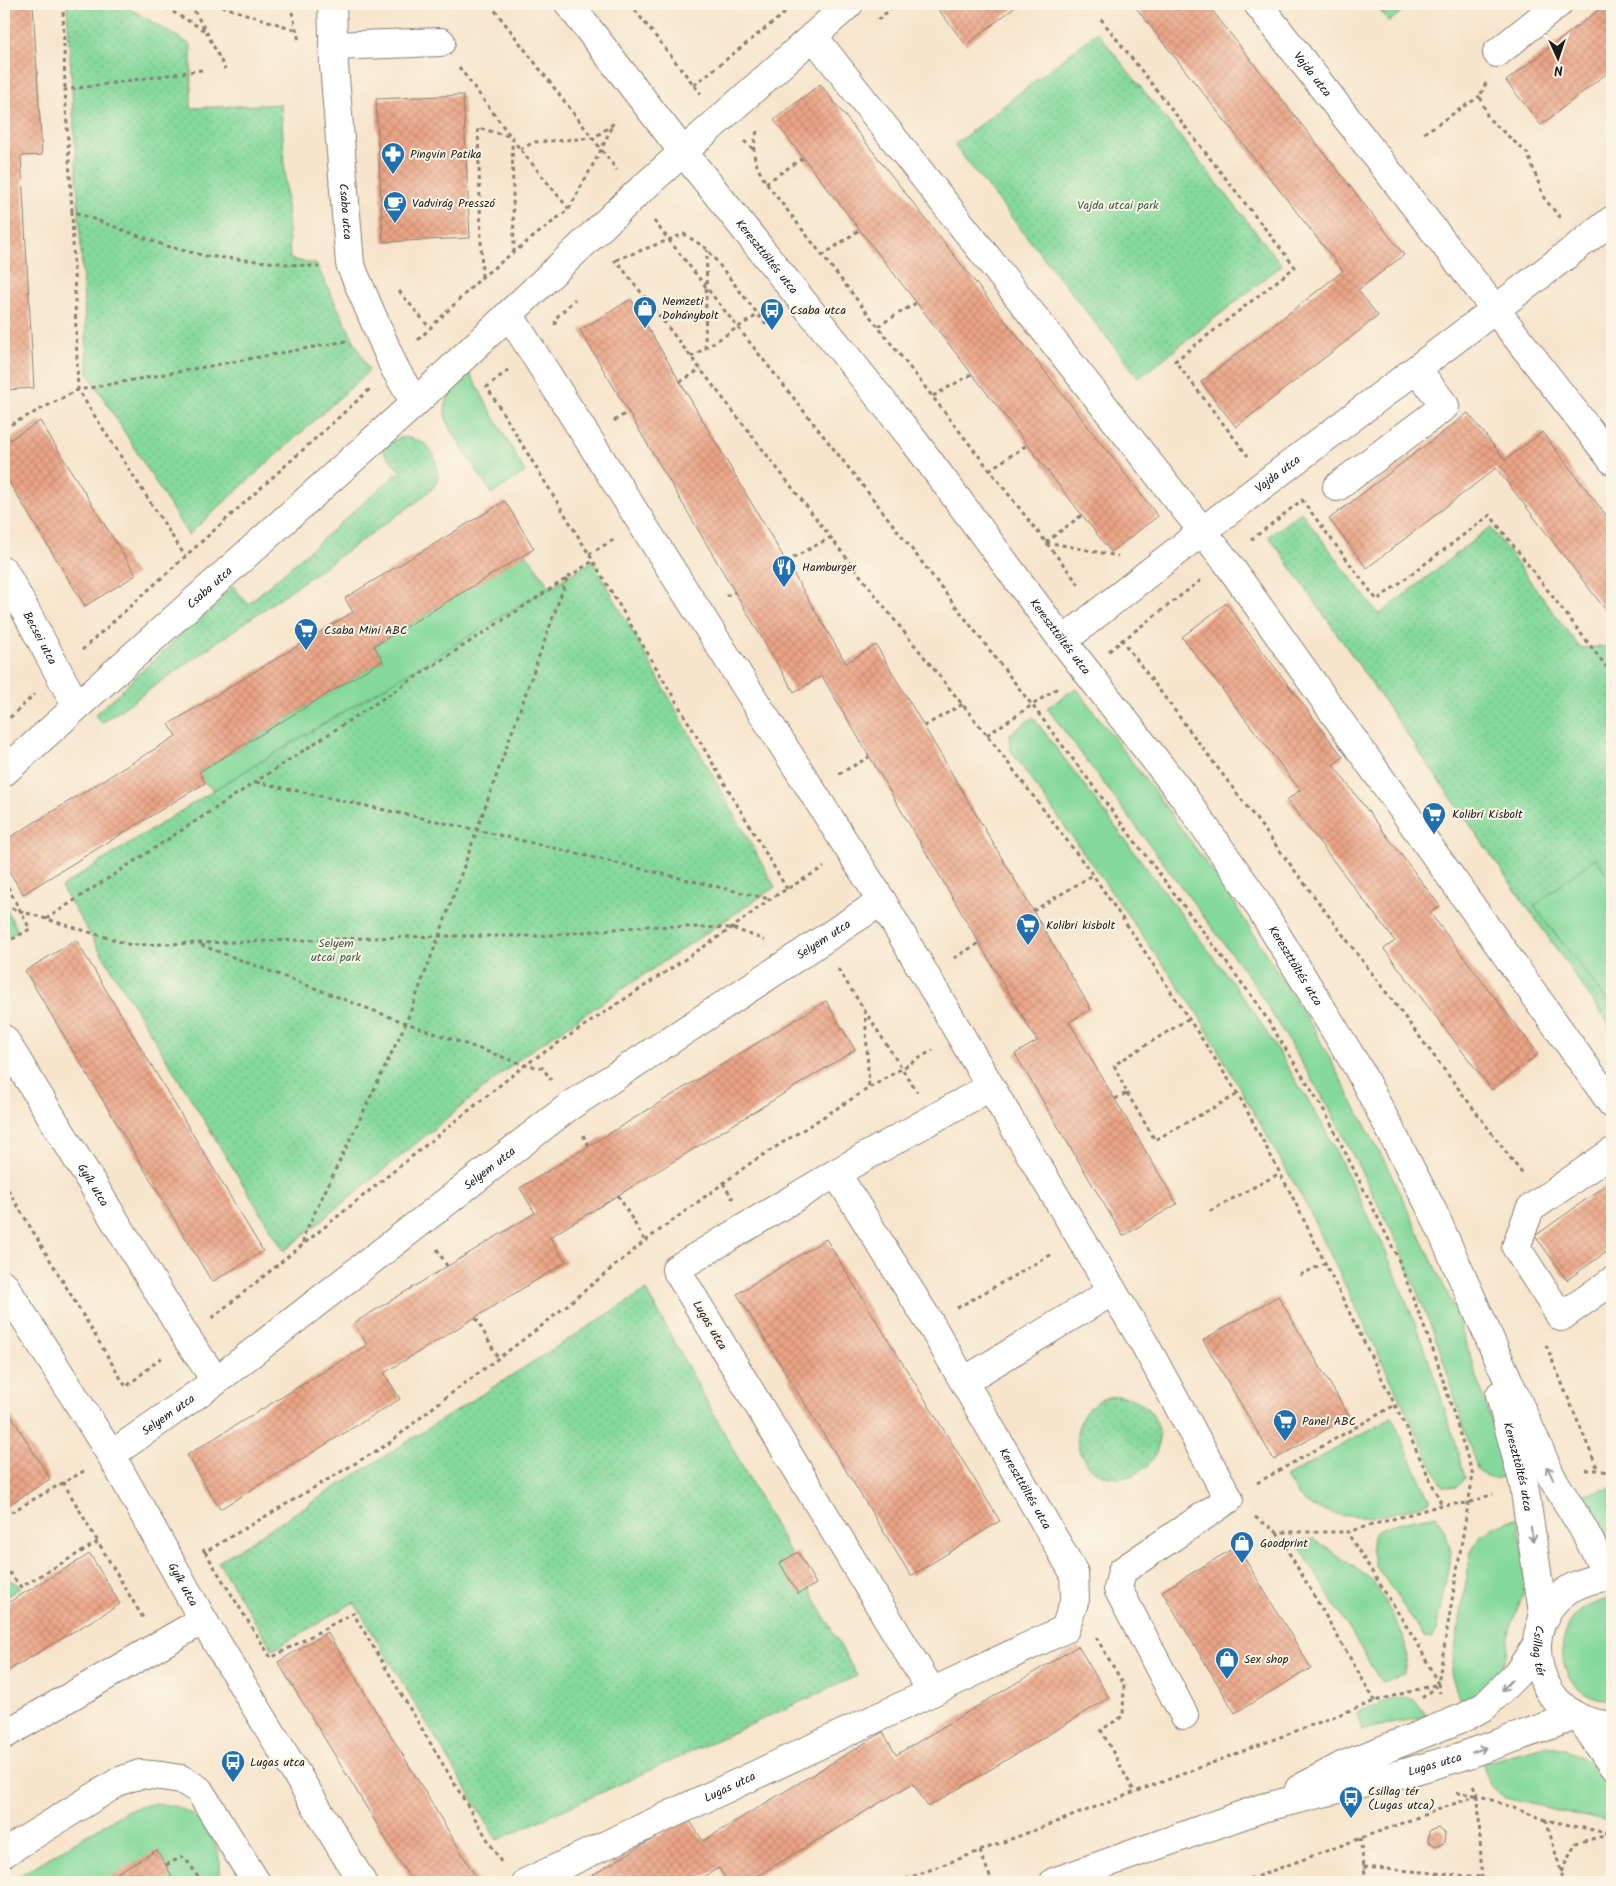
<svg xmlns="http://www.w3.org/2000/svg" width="1616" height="1886" font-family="Kalam,sans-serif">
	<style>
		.green { fill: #85d99c; stroke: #507a5c }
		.park { fill: url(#park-dots); stroke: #507a5c }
		.building { fill: url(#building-cross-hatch) }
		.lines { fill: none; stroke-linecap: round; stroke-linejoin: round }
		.minor-casing { stroke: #898074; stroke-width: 30 }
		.path { stroke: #898074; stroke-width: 3; stroke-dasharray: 4 4; stroke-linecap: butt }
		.minor { stroke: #fff; stroke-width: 28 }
		.oneway { stroke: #999 }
		.labels { text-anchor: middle; stroke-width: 4; stroke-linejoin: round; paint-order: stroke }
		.street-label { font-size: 12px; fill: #1c1c1c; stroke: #fcf5e5 }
		.poi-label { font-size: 12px; fill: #1c1c1c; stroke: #fcf5e5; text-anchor: start }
		.park-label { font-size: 12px; fill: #415e49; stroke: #fcf5e5 }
	</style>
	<defs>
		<pattern id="park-dots" width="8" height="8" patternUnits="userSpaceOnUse" patternTransform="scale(1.25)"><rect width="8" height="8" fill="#85d99c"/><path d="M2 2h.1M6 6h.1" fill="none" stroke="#72ba86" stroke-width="1.8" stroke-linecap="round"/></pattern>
		<pattern id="building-cross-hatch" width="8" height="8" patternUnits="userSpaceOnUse" patternTransform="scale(1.25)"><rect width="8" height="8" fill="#eba486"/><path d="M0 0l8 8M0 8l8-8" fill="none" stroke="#c98d73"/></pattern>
	</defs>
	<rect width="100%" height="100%" fill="#fcf5e5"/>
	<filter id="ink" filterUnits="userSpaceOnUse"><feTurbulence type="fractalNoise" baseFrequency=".02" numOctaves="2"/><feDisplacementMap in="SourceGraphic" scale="10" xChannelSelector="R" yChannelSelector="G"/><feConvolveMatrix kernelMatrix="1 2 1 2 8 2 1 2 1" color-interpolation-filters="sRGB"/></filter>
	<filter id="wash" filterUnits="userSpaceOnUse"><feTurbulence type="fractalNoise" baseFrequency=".0096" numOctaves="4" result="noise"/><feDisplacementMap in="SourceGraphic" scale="20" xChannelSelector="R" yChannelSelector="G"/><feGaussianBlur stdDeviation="1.12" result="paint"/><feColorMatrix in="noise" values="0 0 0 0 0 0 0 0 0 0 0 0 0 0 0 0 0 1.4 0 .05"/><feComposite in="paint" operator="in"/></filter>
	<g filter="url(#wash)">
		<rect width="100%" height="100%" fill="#f6e5cc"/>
		<path class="green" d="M1375,4h36l-22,18z
			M469,372l56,100 -33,22c-9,-15 -46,-67 -47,-80 -1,-18 12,-31 24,-42z
			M526,553l25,36 -337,201 -9,-7 -6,-11 184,-112 -9,-14z
			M1076,688l78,103 73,101 89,141 72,135 66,139 55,168c-16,5 -19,6 -32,-6l-38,-122 -41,-103 -70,-138 -76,-125 -205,-273z
			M1033,717l220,293 68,112 62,123 28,68 26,71 28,93 -9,11 -14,-2 -134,-278 -112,-197 -185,-260 -1,-17z
			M1595,858l17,22v127l-79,-101z
			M1392,1417l38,85c-38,12 -61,21 -101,10 -10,-3 -19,-5 -27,-13 -7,-6 -11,-15 -16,-22z
			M1612,1488v51l-15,-13 -22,-30z
			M1436,1515l10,19 5,18 -15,79 -4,8 -7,-1 -50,-74c-3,-10 -7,-22 0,-31 8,-10 49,-15 61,-18z
			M1518,1518l8,56 -3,21 -12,29 -6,36 -4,14 -13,16 -26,17 -11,-33 20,-122 10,-17 13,-8z
			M1314,1539l58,41 20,34 11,21 4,21 -3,17 -10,6 -13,3 -83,-138 7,-4z
			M1604,1600h8v101c-5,-1 -10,-1 -15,-2 -35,-10 -45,-55 -23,-82 8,-9 19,-13 30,-17z
			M1403,1697l12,3 12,16 -65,14 -5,-18 35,-13z
			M1545,1746l18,2 26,14 18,23 5,13v22l-8,1 -99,-23 -15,-13 -8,-23z
			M155,1803c9,2 19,2 27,6 27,13 43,45 37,73h-210l119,-72z"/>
		<path class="park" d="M67,4h55l69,41v63l90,-4 9,155 26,5 53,107 -181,164 -100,-162z
			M1097,32l185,233 -143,113 -185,-233z
			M405,437c21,5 28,9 32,31 0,4 1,12 -1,16 -3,5 -10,10 -14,14l-320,225 -7,-8 138,-129 15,18 152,-133 -18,-21 12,-10z
			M1301,512l78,103 111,-88 90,121 32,-2v234l-17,-22 -61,48 78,101v22l-343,-493z
			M593,561l182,326 -248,166 -243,198 -223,-364 153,-97z
			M4,905l14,26 -14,8z
			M646,1290l211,386 -360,164 -143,-238 -81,48 -55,-88z
			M1077 1437a41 41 0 1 1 82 0a41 41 0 1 1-82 0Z
			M4,1576l17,11 -17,11z"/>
		<g id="blocks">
			<path class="building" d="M4,4h29l9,151 -21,1 13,232 -30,2z
				M934,4h85l-53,41z
				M1133,4h74l197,251 -46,35 20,26 -142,111 -35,-45 142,-111z
				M1606,4h6v65l-71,56 -35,-44z
				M820,84l338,432 -47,36 -337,-432z
				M463,95l7,143 -87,4 -7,-143z
				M631,299l215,364 30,-18 215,364 -22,13 108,182 -54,32 -108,-182 22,-13 -215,-365 -28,16 -214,-362z
				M1468,413l37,47 37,-28 70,91v95l-116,-150 -129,100 -38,-49z
				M40,421l96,154 -51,31 -81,-132v-31z
				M505,501l29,48 -160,97 9,14 -184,112 6,11 -182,111 -19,-31v-22l172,-105 -7,-12 184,-112 -8,-14z
				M1226,603l117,154 -10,8 107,141 -10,7 108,141 -46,36 -108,-141 11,-8 -108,-141 13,-10 -118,-153z
				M76,940l187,311 -51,31 -187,-311z
				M826,1001l29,49 -305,187 16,25 -182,111 16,26 -180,110 -33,-54 180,-110 -13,-22 181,-110 -15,-25z
				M1612,1181v67l-45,32 -32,-44z
				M826,1239l174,282 -89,55 -174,-282z
				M1278,1296l71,120 -75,44 -71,-120z
				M4,1404l46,75 -46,29z
				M1237,1546l74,122 -76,45 -73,-122z
				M798,1552l18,32 -18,10 -18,-31z
				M90,1554l30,50 -116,69v-68z
				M327,1632l71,115 81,135h-67l-134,-220z
				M1078,1646l31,52 -181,109 -15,-24 -166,99h-20l-8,-14 -25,14h-113l107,-64 15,23 180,-109 13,23z
				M1438,1828l7,5 -1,10 -8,3 -8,-5 1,-10z
				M157,1850l15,26 -10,6h-61z"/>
		</g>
	</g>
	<g filter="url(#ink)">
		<use href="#blocks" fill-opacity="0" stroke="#898074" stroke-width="1"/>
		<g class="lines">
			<g class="minor-casing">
				<g id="minor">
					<path id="s1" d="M332,4l2,61 16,199 44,103 21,36"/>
					<path id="s2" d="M569,4l115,149 227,284 152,204 118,152 70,100 107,175 75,144 118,264 33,54 24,47"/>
					<path id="s3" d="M1258,4l354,456"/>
					<path d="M813,36l413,525 386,543"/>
					<path d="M333,46l108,-4"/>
					<path d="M1497,53l61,-49"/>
					<path d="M510,316l372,585 145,248 117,194 85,156 -107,72 -4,18 66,126"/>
					<path d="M1337,487l108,-81 -28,-37"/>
					<path id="s4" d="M4,571l72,134"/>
					<path id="s5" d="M1063,641c180,-145 367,-280 549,-421"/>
					<path id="s6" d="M4,772l411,-369 220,-208 214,-191"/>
					<path id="s7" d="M4,1039l182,298 30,44"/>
					<path d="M1612,1152l-82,57 -14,38 45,70 51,-36"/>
					<path id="s8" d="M836,1173l94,150 144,250 1,26 -10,30 -133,63 -256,-423 160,-96 154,-86"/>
					<path id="s9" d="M4,1285l107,170 92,165 159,262"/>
					<path d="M964,1381l149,-90"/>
					<path id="s10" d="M1500,1395l24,90 20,134"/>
					<path id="s11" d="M111,1455l105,-74 351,-273 315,-207"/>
					<path id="s12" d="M1612,1577c-13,-1 -25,4 -37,9 -68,35 -38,140 37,139"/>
					<path d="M1581,1719l31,46"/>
					<path d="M4,1735l199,-115"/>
					<path d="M1299,1789l43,-23 123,-49 20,-11 32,-32 19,-28"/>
					<path d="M4,1853l116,-72 20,-7 21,2 20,3 18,11 57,92"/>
					<path id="s13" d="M527,1882l405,-190"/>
					<path id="s14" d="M1054,1882l208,-74 150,-37 48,-14 116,-41"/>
				</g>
			</g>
			<path class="path" d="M63,4l2,86
				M159,4l47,27
				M190,4l16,27 19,38
				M214,4l83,26
				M290,4l9,37
				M411,4l5,6
				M490,4l127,166
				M630,4l71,90
				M1101,19l194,248 -120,94 73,95
				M878,20l18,-16
				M459,67l61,82 49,60
				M202,70l-137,20 7,121 94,35 40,10 113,11
				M1486,83l-6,13 8,22 40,36 16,44 18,22
				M694,85l102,-81
				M757,131c-6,24 -3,31 9,52l314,403
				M1424,133l56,-37
				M744,141l9,8
				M520,149l15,-7 59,-4 19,-14
				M766,183l37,-25
				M72,211l6,179 107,166
				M654,221l216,274 162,210 225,298 68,109 72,144 39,102 37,117 -35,209 2,9
				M822,256l37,-26
				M616,260l68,-26 23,15 60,77
				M614,262l2,-2 284,367 87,108 106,140 46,68 99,151 53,100 104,211 47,100
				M482,277l-4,-149 34,9 2,114
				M399,291l30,36
				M555,325l1,-7 19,-19
				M878,326l38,-23
				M418,340l64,-63 87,-68 33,-61 11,-25
				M705,348l2,-98
				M691,357l68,-43
				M508,370l-21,17 102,167 198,335
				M680,382l21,-13
				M933,396l39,-22
				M614,421l14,-9
				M4,428l74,-38 269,-49
				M989,470l38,-25
				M1251,540l51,-40 75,100 113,-85 122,159
				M1046,542l72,14
				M1046,542l36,-27
				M589,554l26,-15
				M786,562l45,-25
				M726,596l9,-4
				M1121,639l403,537
				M82,650l288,-261
				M1109,651l92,-71
				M4,723l31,-29
				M924,726l39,-22
				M987,735l72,-48
				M839,774l30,-17
				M256,782l221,48 292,69
				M4,880l26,49 -26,15
				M4,906l127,39 308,-9h101l107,-10 85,2 33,12
				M1033,911l60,-36
				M46,919l547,-358
				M201,945l205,78 119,42 18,3 8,12
				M954,958l25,-15
				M838,969l79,123
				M865,1010l4,78
				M1127,1093l28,47 83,-46
				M1115,1099l12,-6 -13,-28 74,-46
				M583,1135l6,11
				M4,1183l122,204 36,-30
				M723,1183l10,16
				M618,1195l27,46
				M1210,1211l70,-38
				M303,1243l1,-8 102,-212 33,-87 128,-358
				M437,1249l10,17
				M1300,1275l25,-12
				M957,1308l97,-55
				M212,1318l313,-253 207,-137 38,-29 54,-32
				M476,1318l22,40
				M1546,1345l52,125
				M1586,1470h12l14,3
				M63,1482l35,60
				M1257,1483l138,-78
				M4,1516l80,-45
				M1255,1517l22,15h70
				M1277,1532l98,169
				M203,1549l2,3 183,-108 48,-39 108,-81 101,-83 107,-79 117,-74 64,-38
				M205,1552l66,106 82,-45 148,249
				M4,1566l17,21 77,-45 45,76
				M1096,1637l28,48 -1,31 -22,14 34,63
				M1438,1684l-19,-38 -72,-114 95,-27 26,-2 25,-9
				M1422,1698l14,-12
				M1473,1785l5,10 68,25 66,14
				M1456,1793l19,2
				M1478,1795l4,87
				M1546,1820l18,62
				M1360,1838l6,44
				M980,1851l12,31
				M166,1865l16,-8 8,7 11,18
				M1364,1867l117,10
				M1561,1872l15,-29 36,-9
				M898,1882l477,-181 63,-17
				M1242,1882l236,-87"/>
			<use href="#minor" class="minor"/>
		</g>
		<defs><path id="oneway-shaft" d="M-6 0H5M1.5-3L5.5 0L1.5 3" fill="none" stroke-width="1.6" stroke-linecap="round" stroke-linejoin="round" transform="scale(1.25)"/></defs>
		<g class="oneway">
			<use href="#oneway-shaft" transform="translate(1550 1473) rotate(-116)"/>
			<use href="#oneway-shaft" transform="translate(1532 1534) rotate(81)"/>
			<use href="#oneway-shaft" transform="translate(1507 1685) rotate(134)"/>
			<use href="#oneway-shaft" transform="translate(1479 1750) rotate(-19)"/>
		</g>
	</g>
	<defs>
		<g id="pharmacy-pin" transform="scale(1.25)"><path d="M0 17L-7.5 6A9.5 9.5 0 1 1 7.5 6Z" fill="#1f6fb2" stroke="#fcf5e5"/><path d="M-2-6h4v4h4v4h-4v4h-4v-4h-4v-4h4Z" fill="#fff"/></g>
		<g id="cafe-pin" transform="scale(1.25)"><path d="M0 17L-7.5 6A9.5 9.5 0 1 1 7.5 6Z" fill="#1f6fb2" stroke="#fcf5e5"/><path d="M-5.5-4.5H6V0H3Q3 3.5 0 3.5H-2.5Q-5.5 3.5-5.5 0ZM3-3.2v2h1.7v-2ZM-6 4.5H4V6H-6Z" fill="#fff"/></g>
		<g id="shop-pin" transform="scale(1.25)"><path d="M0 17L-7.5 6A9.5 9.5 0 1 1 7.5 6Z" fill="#1f6fb2" stroke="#fcf5e5"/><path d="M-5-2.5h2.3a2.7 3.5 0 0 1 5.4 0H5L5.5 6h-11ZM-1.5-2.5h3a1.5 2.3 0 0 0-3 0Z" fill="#fff"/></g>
		<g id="bus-pin" transform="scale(1.25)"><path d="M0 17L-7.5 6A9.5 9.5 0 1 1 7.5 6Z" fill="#1f6fb2" stroke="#fcf5e5"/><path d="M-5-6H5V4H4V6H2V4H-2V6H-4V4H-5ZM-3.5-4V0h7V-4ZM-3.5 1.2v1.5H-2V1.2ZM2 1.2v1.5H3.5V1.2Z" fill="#fff"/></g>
		<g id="restaurant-pin" transform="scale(1.25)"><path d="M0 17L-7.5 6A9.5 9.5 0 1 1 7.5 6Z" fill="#1f6fb2" stroke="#fcf5e5"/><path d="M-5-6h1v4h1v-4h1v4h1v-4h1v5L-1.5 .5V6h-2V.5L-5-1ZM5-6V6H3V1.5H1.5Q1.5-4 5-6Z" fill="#fff"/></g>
		<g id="supermarket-pin" transform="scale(1.25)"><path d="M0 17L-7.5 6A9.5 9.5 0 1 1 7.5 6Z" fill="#1f6fb2" stroke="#fcf5e5"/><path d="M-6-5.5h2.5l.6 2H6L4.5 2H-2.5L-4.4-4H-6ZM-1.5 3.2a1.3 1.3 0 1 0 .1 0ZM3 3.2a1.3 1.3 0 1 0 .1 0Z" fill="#fff"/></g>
	</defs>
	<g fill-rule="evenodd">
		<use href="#pharmacy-pin" x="393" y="154"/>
		<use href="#cafe-pin" x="395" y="203"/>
		<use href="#shop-pin" x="645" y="308"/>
		<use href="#bus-pin" x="772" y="310"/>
		<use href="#restaurant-pin" x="784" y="567"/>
		<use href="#supermarket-pin" x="306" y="630"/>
		<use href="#supermarket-pin" x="1434" y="814"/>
		<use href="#supermarket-pin" x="1028" y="925"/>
		<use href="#supermarket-pin" x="1285" y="1421"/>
		<use href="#shop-pin" x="1242" y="1543"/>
		<use href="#shop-pin" x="1227" y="1659"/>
		<use href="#bus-pin" x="233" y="1762"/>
		<use href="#bus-pin" x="1351" y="1798"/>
	</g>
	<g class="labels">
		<g class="street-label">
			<text dy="4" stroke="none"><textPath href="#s3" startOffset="89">Vajda utca</textPath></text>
			<text dy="4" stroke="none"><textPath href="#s1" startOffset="208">Csaba utca</textPath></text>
			<text dy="4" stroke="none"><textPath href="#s2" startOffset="321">Kereszttöltés utca</textPath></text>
			<text dy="4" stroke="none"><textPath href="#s5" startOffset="272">Vajda utca</textPath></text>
			<text dy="4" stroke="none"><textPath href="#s6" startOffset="276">Csaba utca</textPath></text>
			<text dy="4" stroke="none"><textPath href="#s2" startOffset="801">Kereszttöltés utca</textPath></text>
			<text dy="4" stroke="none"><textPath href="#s4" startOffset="76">Becsei utca</textPath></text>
			<text dy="4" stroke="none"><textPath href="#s11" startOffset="880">Selyem utca</textPath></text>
			<text dy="4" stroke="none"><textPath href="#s2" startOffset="1206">Kereszttöltés utca</textPath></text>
			<text dy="4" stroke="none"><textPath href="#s11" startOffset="475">Selyem utca</textPath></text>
			<text dy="4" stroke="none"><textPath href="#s7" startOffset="171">Gyík utca</textPath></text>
			<text transform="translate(710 1325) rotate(59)" y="4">Lugas utca</text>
			<text dy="4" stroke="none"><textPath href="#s11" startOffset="70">Selyem utca</textPath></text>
			<text dy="4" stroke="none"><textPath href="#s10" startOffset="74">Kereszttöltés utca</textPath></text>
			<text dy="4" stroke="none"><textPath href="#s8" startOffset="368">Kereszttöltés utca</textPath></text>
			<text dy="4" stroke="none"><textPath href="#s9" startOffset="349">Gyík utca</textPath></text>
			<text dy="4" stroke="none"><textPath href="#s12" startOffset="118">Csillag tér</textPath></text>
			<text dy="4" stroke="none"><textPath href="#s14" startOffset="399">Lugas utca</textPath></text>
			<text dy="4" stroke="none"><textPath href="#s13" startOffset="224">Lugas utca</textPath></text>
		</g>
		<g class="poi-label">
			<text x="410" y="158">Pingvin Patika</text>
			<text x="412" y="207">Vadvirág Presszó</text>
			<text x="662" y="305">Nemzeti<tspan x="662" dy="14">Dohánybolt</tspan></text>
			<text x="790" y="314">Csaba utca</text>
			<text x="802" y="571">Hamburger</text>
			<text x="324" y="634">Csaba Mini ABC</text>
			<text x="1452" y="818">Kolibri Kisbolt</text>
			<text x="1046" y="929">Kolibri kisbolt</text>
			<text x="1302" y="1425">Panel ABC</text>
			<text x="1260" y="1547">Goodprint</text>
			<text x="1244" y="1663">Sex shop</text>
			<text x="250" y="1766">Lugas utca</text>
			<text x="1368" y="1795">Csillag tér<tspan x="1368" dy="14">(Lugas utca)</tspan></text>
		</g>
		<g class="park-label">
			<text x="1118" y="209">Vajda utcai park</text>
			<text x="336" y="947">Selyem<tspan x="336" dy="14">utcai park</tspan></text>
		</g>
	</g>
	<rect width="1616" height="1886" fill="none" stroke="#fcf5e5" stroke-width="20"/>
	<g transform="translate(1558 58) rotate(177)" stroke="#fcf5e5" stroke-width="4" paint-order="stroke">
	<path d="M0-4L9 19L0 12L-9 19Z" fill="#1c1c1c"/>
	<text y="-8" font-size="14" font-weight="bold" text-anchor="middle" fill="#1c1c1c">N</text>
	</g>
</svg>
